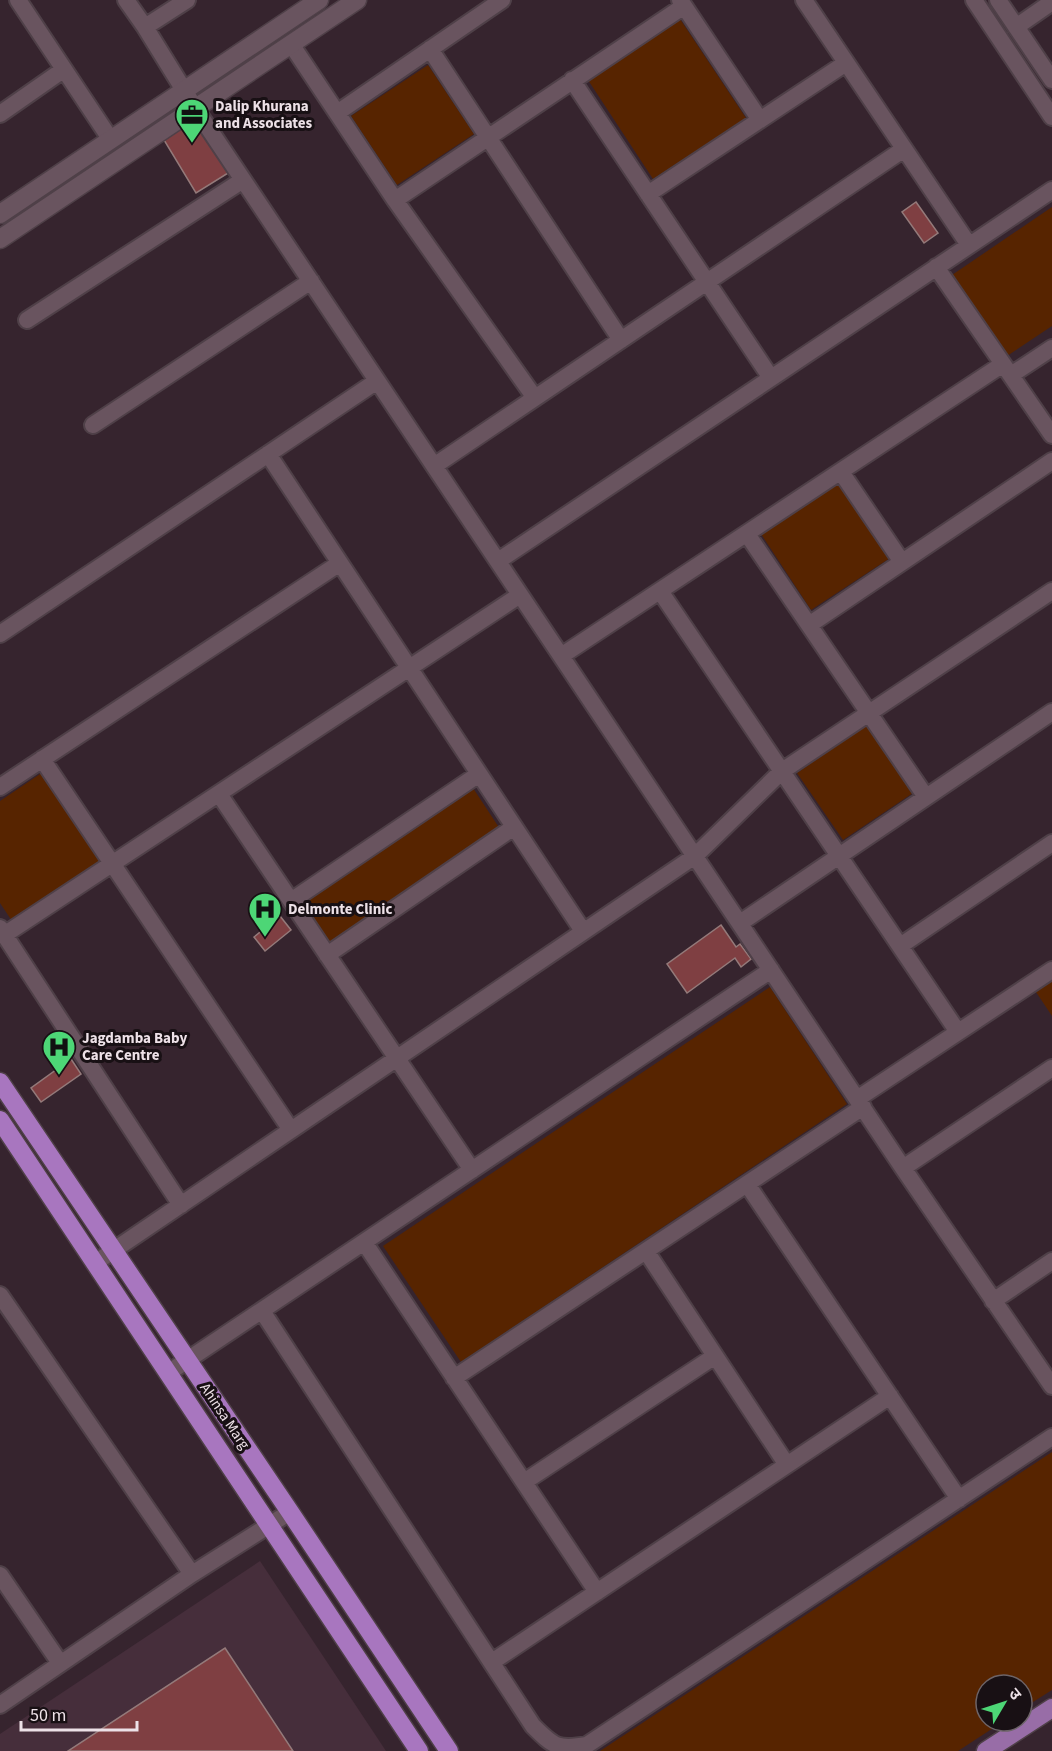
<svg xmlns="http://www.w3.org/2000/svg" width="1052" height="1751" font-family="'Source Sans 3','Noto Sans Devanagari',sans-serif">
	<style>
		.built { fill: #462e3b }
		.green { fill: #572400 }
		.building { fill: #7f3f42; stroke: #947a7a; stroke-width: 1.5 }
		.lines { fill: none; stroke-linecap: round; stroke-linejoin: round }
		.minor-casing { stroke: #4f4048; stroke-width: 20 }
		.tertiary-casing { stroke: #4f4048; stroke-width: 21 }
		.primary-casing { stroke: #4f4048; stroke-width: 21 }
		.trunk-casing { stroke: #4f4048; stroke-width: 21 }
		.minor { stroke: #69545f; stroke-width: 16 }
		.tertiary { stroke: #69545f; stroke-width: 18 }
		.primary { stroke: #986da7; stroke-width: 18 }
		.trunk { stroke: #a876bf; stroke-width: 18 }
		.labels { text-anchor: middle; stroke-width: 6; stroke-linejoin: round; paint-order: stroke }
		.poi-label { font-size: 15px; font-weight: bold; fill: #ede1e7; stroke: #181014; text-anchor: start }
		.street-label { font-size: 15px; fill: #ede1e7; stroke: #181014 }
	</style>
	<rect width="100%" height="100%" fill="#36242e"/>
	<path class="built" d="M260,1561l126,190h-386v-17z"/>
	<path class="green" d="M680,19l66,99 -93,61 -65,-99z
		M428,65l46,69 -77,51 -46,-69z
		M1052,207v119l-45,30 -55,-81z
		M839,482l51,76 -79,52 -50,-76z
		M867,725l46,68 -70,47 -46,-67z
		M43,772l59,89 -90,60 -12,-18v-102z
		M473,788l27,41 -172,116 -27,-41z
		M1052,981v35l-16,-24z
		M770,987l77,117 -386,258 -78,-116z
		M1052,1452v238l-30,19v-24h-36v36h18l-46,30h-358z"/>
	<path class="building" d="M195,113l38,57 -37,23 -35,-58z
		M916,202l22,31 -14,10 -22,-31z
		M280,916l11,14 -26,21 -11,-14z
		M721,925l15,22 4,-3 11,15 -10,8 -6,-9 -48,35 -20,-29z
		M71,1059l10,15 -40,28 -10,-14z
		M225,1648l68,103h-225z"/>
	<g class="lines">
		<g class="minor-casing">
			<path id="minor" d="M18,0l93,140
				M126,0l19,27 50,81 708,1060 149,218
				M680,0l80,120
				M804,0l165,245
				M974,0l78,117
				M998,0l54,80
				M145,27l42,-27
				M1016,27l36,-25
				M291,44l104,156 140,198
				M430,49l191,291
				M572,80l199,298
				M337,113l165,-113
				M0,114l63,-44
				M648,194l198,-131
				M395,200l289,-194
				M936,267l116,168
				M27,320l216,-140
				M1011,375l41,-27
				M93,425l218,-144
				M268,454l315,477
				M434,466l470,-317
				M841,472l61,90
				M747,534l179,263
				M498,561l554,-371
				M660,591l298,441
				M809,625l243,-164
				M0,634l377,-253
				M561,656l442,-292
				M42,759l249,371
				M0,787l340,-224
				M219,794l253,376
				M291,901l188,-127
				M740,923l312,-211
				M0,928l181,277
				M4,935l516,-340
				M900,946l152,-103
				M327,955l187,-128
				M857,1099l195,-129
				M903,1168l149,-100
				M747,1184l212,315
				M364,1242l233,350
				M646,1251l141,214
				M95,1263l600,-407 87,-85 270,-180
				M0,1295l192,279
				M993,1301l59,-40
				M262,1311l271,415c21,21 25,24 54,19l465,-308
				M168,1373l603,-403
				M454,1378l409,-271
				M524,1482l191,-126
				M0,1575l60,88
				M492,1662l398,-266
				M0,1705l192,-131 98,-62"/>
		</g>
		<g class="tertiary-casing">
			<path id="tertiary" d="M0,214l319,-214
				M0,239l357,-239"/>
		</g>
		<g class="primary-casing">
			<path id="primary" d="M986,1751l66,-43"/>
		</g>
		<g class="trunk-casing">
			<path id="trunk" d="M0,1082l290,430 159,239
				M0,1120l419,631"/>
		</g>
		<use href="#minor" class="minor"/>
		<use href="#tertiary" class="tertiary"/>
		<use href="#primary" class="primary"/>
		<use href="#trunk" class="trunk"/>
	</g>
	<defs>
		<g id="office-pin" transform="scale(1.725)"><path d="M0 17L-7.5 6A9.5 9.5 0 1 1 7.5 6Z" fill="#4dd676" stroke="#181014"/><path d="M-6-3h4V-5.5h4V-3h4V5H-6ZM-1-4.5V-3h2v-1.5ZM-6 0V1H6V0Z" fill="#111"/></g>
		<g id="hospital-pin" transform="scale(1.725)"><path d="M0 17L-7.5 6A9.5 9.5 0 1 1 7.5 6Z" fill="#4dd676" stroke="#181014"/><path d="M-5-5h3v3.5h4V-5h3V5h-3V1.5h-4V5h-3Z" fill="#111"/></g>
	</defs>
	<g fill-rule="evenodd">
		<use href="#office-pin" x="192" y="115"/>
		<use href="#hospital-pin" x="265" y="909"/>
		<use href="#hospital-pin" x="59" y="1047"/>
	</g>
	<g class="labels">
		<g class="poi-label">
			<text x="215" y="111">Dalip Khurana<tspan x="215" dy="17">and Associates</tspan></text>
			<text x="288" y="914">Delmonte Clinic</text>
			<text x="82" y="1043">Jagdamba Baby<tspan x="82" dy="17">Care Centre</tspan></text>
		</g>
		<g class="street-label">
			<text transform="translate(225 1416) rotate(56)" y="5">Ahinsa Marg</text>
		</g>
	</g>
	<g transform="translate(1004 1703) rotate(51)"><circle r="28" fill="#181014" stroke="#6d6468" stroke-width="1.5"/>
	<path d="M0-4.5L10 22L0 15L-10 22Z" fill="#4dd676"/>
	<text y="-9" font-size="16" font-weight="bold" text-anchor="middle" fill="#ede1e7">उ</text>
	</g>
	<path d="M21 1721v9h116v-9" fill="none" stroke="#ede1e7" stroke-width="3"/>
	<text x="30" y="1721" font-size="18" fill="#ede1e7" stroke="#181014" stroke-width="4.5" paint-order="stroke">50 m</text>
</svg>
